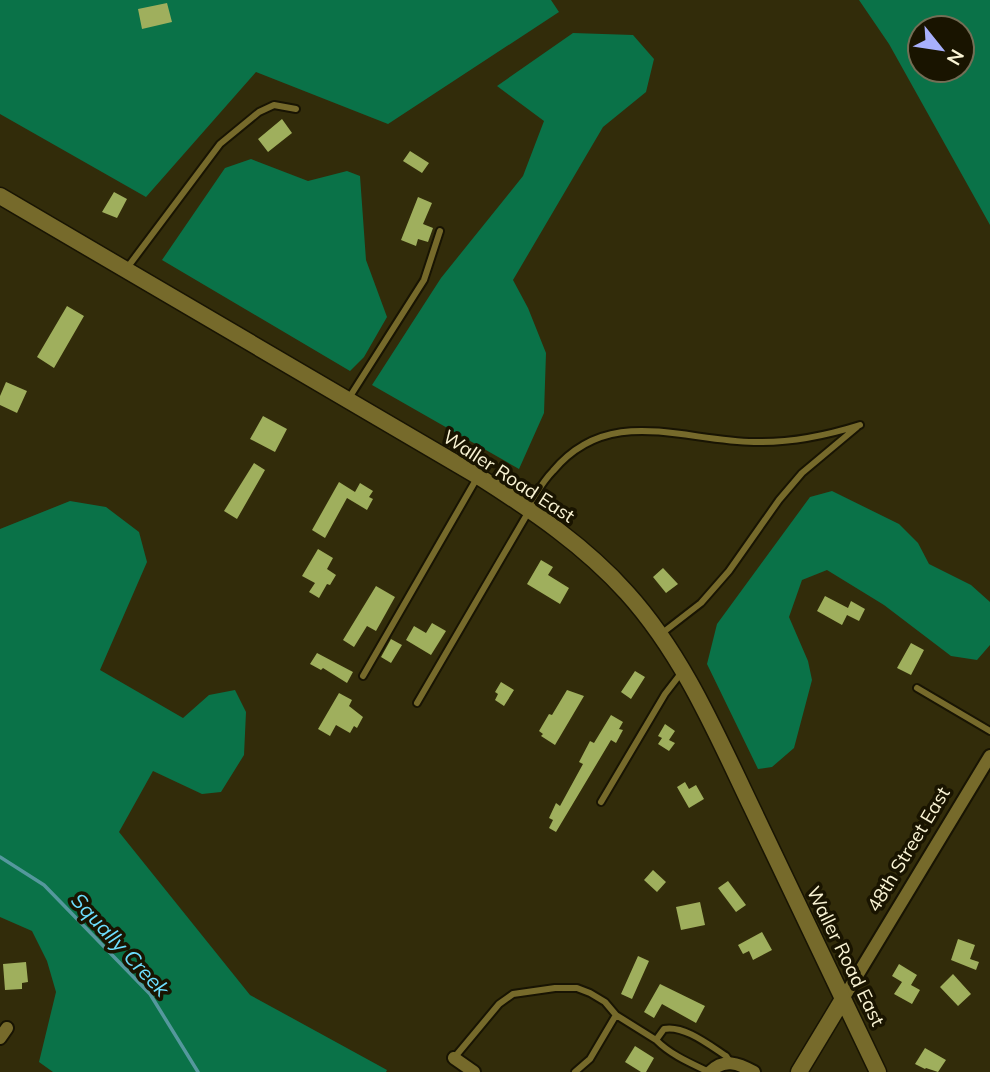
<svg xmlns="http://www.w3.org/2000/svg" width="990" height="1072" font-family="Mulish,sans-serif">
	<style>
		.forest { fill: #0a7248; fill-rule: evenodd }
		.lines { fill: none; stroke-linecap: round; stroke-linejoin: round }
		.stream { stroke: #55989d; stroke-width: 3.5 }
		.building { fill: #9faf5d }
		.service-casing { stroke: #181403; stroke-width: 10 }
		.minor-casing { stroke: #181403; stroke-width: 16 }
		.tertiary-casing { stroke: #181403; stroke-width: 19 }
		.service { stroke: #766a2b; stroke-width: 6 }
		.minor { stroke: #766a2b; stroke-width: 12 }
		.tertiary { stroke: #766a2b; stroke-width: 16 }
		.labels { text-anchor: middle; stroke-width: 7; stroke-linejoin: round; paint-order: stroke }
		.street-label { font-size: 19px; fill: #faf4d4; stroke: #191400 }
		.water-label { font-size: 21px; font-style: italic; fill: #6ddefe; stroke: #191400 }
	</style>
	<rect width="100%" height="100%" fill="#322c0a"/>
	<path class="forest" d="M0,0h551l8,12 -171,112 -132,-52 -110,125 -146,-83z
		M859,0h131v225l-101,-181zM920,28h42v42h-42z
		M573,33l60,2 21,24 -8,33 -43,35 -90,153 15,28 18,45 -2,60 -25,56 -147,-84 69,-107 82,-102 21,-55 -47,-35z
		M251,159l57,22 39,-10 13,5 6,84 21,57 -23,40 -14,14 -188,-111 63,-92z
		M832,491l67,33 19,19 11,21 42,21 19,17v43l-13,15 -26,-4 -67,-51 -57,-35 -25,10 -13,37 19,44 4,19 -18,68 -22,19 -14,2 -51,-105 10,-40 93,-127z
		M70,501l36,6 33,25 8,30 -47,108 83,48 26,-23 26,-5 11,22 -2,43 -23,37 -19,2 -49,-23 -34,61 131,163 137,75 -1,2h-333l-14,-10 17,-70 -9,-31 -15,-30 -32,-14v-388z"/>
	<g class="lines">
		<path class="stream" d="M0,857l44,28 106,109 48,78"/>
	</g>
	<path class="building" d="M167,3l5,19 -30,7 -4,-20z
		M282,119l10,14 -24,19 -10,-13z
		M410,151l19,12 -7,10 -19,-12z
		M114,192l13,7 -10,19 -15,-6z
		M418,197l14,6 -9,21 10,4 -5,14 -10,-3 -2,7 -15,-6z
		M67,306l17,10 -30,52 -17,-11z
		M6,382l21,9 -10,22 -17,-8v-9z
		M263,416l24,13 -12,23 -25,-13z
		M254,463l11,7 -28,49 -13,-8z
		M339,482l16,10 5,-9 13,8 -4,6 4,2 -6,11 -20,-12 -22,40 -13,-8z
		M318,549l15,9 -6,11 9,6 -6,10 -3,-1 -8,14 -10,-6 6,-9 -13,-7z
		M541,560l12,7 -5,8 21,13 -9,16 -33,-20z
		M663,568l15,16 -12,9 -13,-16z
		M376,586l19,11 -19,34 -9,-5 -13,21 -11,-7z
		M825,596l23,12 3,-7 14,8 -6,12 -12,-6 -5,10 -25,-14z
		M432,623l14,8 -15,24 -25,-15 8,-14 12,7z
		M391,639l11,6 -11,18 -10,-6z
		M911,643l13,7 -13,25 -14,-7z
		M317,653l36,19 -6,11 -24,-15 -2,2 -11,-6z
		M635,671l10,6 -14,22 -10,-7z
		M501,682l13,8 -10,16 -9,-6 3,-6 -3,-2z
		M567,690l17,6 -29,49 -14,-9 2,-2 -4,-3 10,-17 3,1z
		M339,693l13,7 -3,6 14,11 -6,11 -3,-2 -4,7 -14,-8 -6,11 -12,-7z
		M611,715l12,7 -4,7 4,1 -7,13 -5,-3 -55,92 -7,-4 4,-8 -4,-2 7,-15 4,3 23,-42 -4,-2 11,-21 4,2z
		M665,724l10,7 -6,9 6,3 -6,8 -11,-7 4,-6 -4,-2z
		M685,782l4,7 7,-4 8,14 -15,9 -12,-21z
		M653,870l13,12 -9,10 -13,-12z
		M728,881l18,24 -10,7 -18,-24z
		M700,902l5,23 -24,5 -5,-23z
		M762,932l10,18 -19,10 -4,-9 -6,3 -5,-9z
		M958,939l17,6 -5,14 9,3 -3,8 -25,-10z
		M638,956l11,5 -17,38 -11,-5z
		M26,962l2,20 -6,1v6l-17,1 -2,-26z
		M899,964l18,11 -6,10 9,5 -8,14 -18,-10 8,-12 -10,-6z
		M953,974l18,20 -13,12 -18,-19z
		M660,984l45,22 -9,17 -34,-19 -8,14 -10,-6z
		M635,1046l19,12 -8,14h-5l-16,-10z
		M925,1048l21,12 -8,12 -12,-4 -1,1 -10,-5z"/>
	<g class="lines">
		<g class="service-casing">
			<path id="service" d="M127,268l93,-124 39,-32 15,-7 22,4
				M349,398l75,-118 16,-49
				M528,506c8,-12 15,-25 25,-35 56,-67 129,-30 201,-29 37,1 71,-6 106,-17
				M661,634l40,-31 28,-32 50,-71 23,-27 55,-46
				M363,676l114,-198
				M917,688l73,43
				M417,703l112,-192
				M601,802l64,-108 17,-22
				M454,1058l45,-54 14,-10 42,-6h22l13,5 15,9 11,13 40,25
				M575,1072l15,-13 26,-44
				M709,1072c-19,-9 -38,-17 -53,-32l8,-11c20,-4 45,16 62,27l4,6"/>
		</g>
		<g class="minor-casing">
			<path id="minor" d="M843,999l147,-243
				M0,1038l7,-10
				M454,1058l20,14
				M710,1072c14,-14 28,-9 44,0"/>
		</g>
		<g class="tertiary-casing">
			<path id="tertiary" d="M0,196l481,282c52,33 104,68 146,115 56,62 89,140 125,215 42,88 84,176 126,264
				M799,1072l44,-73"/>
		</g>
		<use href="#service" class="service"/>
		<use href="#minor" class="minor"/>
		<use href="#tertiary" class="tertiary"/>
	</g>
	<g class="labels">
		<g class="street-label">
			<text transform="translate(509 476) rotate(33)" y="7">Waller Road East</text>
			<text transform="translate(908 849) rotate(-59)" y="7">48th Street East</text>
			<text transform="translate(846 956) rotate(64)" y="7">Waller Road East</text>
		</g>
		<g class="water-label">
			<text transform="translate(120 945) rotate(47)" y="7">Squally Creek</text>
		</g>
	</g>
	<g transform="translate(941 49) rotate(120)"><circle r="33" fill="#191400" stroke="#736e55" stroke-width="2"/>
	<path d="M0-5L12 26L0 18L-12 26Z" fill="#a8b0fc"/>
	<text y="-10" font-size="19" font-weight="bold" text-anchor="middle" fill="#faf4d4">N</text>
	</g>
</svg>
